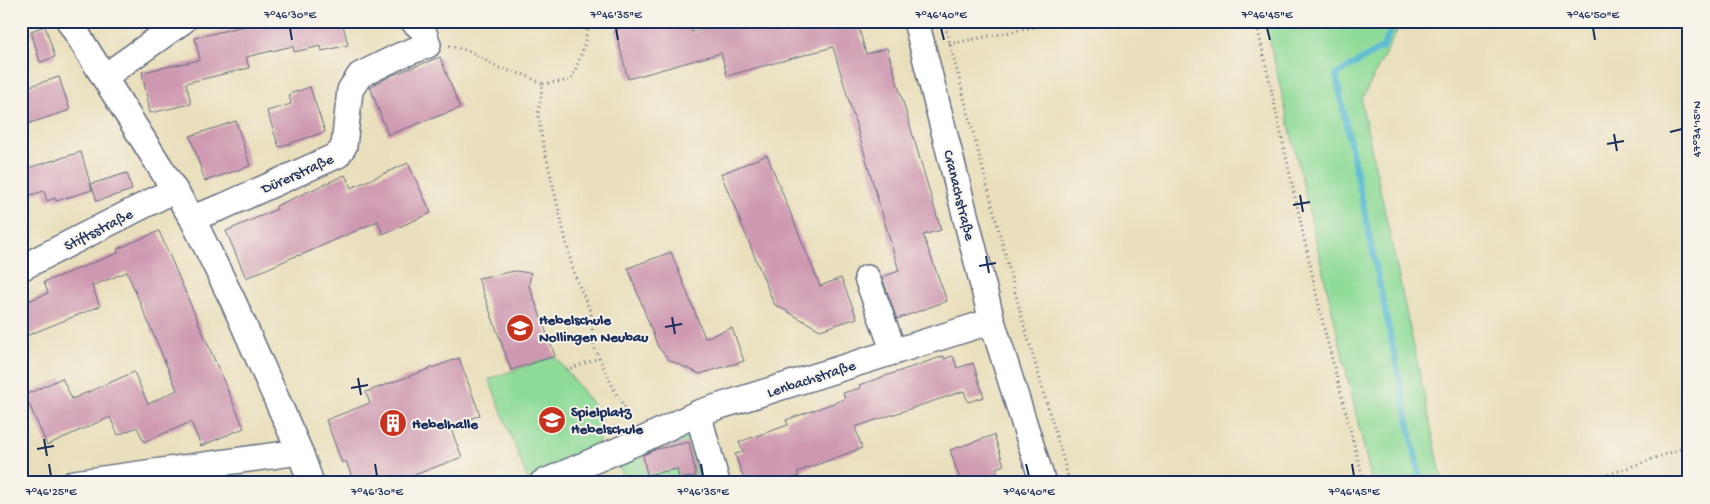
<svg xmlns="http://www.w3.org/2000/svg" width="1710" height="504" font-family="'Gochi Hand',sans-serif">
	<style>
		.green { fill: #8edb98; stroke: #54857b }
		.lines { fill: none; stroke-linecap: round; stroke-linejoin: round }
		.stream { stroke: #54b9d2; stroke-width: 6 }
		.building { fill: #ce98b0 }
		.minor-casing { stroke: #636d7f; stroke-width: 28 }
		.path { stroke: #636d7f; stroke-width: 3; stroke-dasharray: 1 4; stroke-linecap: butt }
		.minor { stroke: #fff; stroke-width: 25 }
		.ticks { fill: none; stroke: #1b2f5e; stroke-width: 2 }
		.labels { text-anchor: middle; stroke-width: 4; stroke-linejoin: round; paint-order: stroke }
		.street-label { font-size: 15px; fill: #1b2f5e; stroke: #f7f3e8 }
		.poi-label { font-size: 15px; font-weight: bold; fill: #1b2f5e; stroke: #f7f3e8; text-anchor: start }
		.neatline { fill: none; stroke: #1b2f5e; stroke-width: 2 }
		.ticks-label { font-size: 12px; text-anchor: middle; fill: #1b2f5e }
	</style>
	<rect width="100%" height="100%" fill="#f7f3e8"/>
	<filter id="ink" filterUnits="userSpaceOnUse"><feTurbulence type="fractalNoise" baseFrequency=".02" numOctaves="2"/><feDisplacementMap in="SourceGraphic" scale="10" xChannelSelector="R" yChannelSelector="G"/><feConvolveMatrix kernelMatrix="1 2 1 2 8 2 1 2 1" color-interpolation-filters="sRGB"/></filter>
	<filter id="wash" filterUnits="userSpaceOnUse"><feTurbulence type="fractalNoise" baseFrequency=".0096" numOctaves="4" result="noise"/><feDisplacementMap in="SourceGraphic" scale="20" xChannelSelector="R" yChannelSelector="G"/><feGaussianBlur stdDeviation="1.12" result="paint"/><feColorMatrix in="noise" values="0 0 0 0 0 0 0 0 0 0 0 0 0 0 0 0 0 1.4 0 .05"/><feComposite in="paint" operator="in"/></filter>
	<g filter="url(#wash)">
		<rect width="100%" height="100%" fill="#e9dfbc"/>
		<path class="green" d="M1265,21h137l-41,80 82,382h-71z
			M555,356l42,54 5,20 -6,22 -56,31h-11l-40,-104z
			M685,437l6,3 12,43h-77l-9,-21 47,-19z"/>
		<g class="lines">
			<path class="stream" d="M1395,21l-12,26 -47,28 85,408"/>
		</g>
		<g id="blocks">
			<path class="building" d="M264,21h78l6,24 -26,6 -1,-5 -27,6 -1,-6 -47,11 3,11 -63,15 5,21 -41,9 -8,-41 58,-12 -5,-22z
				M645,21h44l3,11 38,-11h127l9,33 21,-6 54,182 -18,5 24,66 -50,18 -15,-42 17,-6 -66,-224 -106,29 -6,-23 -93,26 -13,-50z
				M45,26l10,31 -15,5 -9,-31z
				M440,57l20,51 -72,27 -18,-48 23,-12z
				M59,77l11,33 -49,16v-37z
				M310,87l15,45 -46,15 -12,-36 24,-7 -2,-10z
				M236,121l14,45 -45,15 -15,-45z
				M81,152l11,38 -36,11 -1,-3 -8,3 -3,-10 -23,7v-28z
				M767,155l53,131 21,-8 16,40 -37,12 -46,-26 -53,-130z
				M408,163l23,50 -48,21 -5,-13 -79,35 -1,-1 -52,23 -20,-47 51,-22 -1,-3 69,-31 6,13z
				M127,173l5,17 -35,11 -6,-17z
				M159,231l85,197 -43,18 -10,-24 -47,20 -7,-15 -19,8 -8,-18 -63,28 -22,-50 37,-17 10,21 62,-27 14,32 29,-14 -50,-118 -35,14 8,20 -79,32v-34l27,-11 -4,-11 74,-29 -1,-4z
				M671,252l34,86 27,-10 12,33 -44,13 -31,-14 -11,-13 -30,-79z
				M515,271l16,2 -2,12 26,71 -44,14 -33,-92z
				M944,356v3l9,-3 4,12 16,-5 11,34 -16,5 -4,-11 -109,36 7,21 -65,24 2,4 -20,7h-34l-10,-29 8,-2 -4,-10 49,-17 -2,-5 59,-21 -2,-6 17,-5 -1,-3z
				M459,358l21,57 -30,12 12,30 -69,26h-39l-8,-22 -4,2 -16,-43 44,-17 -4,-11z
				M994,435l10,30 -8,3 5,15h-40l-11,-33z
				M689,442l7,34 -17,3 -2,-10 -30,6 -4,-20 14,-6z"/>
		</g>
	</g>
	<g filter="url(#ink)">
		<use href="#blocks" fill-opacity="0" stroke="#636d7f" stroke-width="1"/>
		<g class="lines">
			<g class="minor-casing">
				<path id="minor" d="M69,21l123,197 41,83 67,151 11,31
					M916,21l76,300 51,162
					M104,77l79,-56
					M192,218l30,-11 116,-52 6,-9 6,-56 10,-15 39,-19 29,-11 -5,-15 -10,-9
					M21,268l153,-78
					M867,278l27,74
					M74,483l226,-31
					M542,483l102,-44 54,-26
					M717,483l-19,-70 294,-92"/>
			</g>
			<path class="path" d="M944,21l76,290 50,172
				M1256,21l68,307 40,155
				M949,44l117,-23
				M449,46l20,5 30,17 26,7 18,9 -5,29 3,21 32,137 18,42 3,34 23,48 15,24
				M543,84l28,-4c8,-19 16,-38 17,-59
				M566,370l33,-12
				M1585,483l104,-37"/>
			<use href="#minor" class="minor"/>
		</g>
	</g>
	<path class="ticks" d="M290,28l2,12M616,28l2,12M941,28l3,12M1267,28l3,12M1593,28l2,12M1670,132l12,-3M1614,134l3,17M1607,144l17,-3M1300,195l3,17M1293,205l17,-3M986,256l3,17M979,266l17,-3M672,317l3,17M665,327l17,-3M358,378l3,17M351,388l17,-3M44,439l3,17M37,449l17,-3M49,464l2,12M375,464l2,12M701,464l2,12M1026,464l3,12M1352,464l2,12"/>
	<defs>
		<g id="school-disc" transform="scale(1.4375)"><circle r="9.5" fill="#c8321e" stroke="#f7f3e8"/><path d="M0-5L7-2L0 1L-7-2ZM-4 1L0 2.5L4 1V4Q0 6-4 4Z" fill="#fff"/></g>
		<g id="building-disc" transform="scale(1.4375)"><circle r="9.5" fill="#c8321e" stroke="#f7f3e8"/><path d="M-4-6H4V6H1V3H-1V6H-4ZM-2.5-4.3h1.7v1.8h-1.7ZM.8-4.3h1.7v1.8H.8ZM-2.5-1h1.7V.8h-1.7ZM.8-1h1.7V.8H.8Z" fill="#fff"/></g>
	</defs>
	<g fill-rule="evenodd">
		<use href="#school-disc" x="520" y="328"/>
		<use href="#school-disc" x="552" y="420"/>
		<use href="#building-disc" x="393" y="423"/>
	</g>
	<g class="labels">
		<g class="street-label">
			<text transform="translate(297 173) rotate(-24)" y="5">Dürerstraße</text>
			<text transform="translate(960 195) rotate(76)" y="5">Cranachstraße</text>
			<text transform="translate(98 229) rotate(-27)" y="5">Stiftsstraße</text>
			<text transform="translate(811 378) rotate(-18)" y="5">Lenbachstraße</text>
		</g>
		<g class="poi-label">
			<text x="539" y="324">Hebelschule<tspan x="539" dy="17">Nollingen Neubau</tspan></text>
			<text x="571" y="416">Spielplatz<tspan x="571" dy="17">Hebelschule</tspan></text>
			<text x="412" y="428">Hebelhalle</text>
		</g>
	</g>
	<rect width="1710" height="504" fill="none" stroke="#f7f3e8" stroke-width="55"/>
	<rect x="28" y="28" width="1654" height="448" class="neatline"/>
	<g class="ticks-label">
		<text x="290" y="18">7°46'30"E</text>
		<text x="616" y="18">7°46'35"E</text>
		<text x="941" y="18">7°46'40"E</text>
		<text x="1267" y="18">7°46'45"E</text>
		<text x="1593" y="18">7°46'50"E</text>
		<text transform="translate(1696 129) rotate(-90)" y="4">47°34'15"N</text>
		<text x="51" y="495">7°46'25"E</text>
		<text x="377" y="495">7°46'30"E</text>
		<text x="703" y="495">7°46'35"E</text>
		<text x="1029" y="495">7°46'40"E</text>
		<text x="1354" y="495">7°46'45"E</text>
	</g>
</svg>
